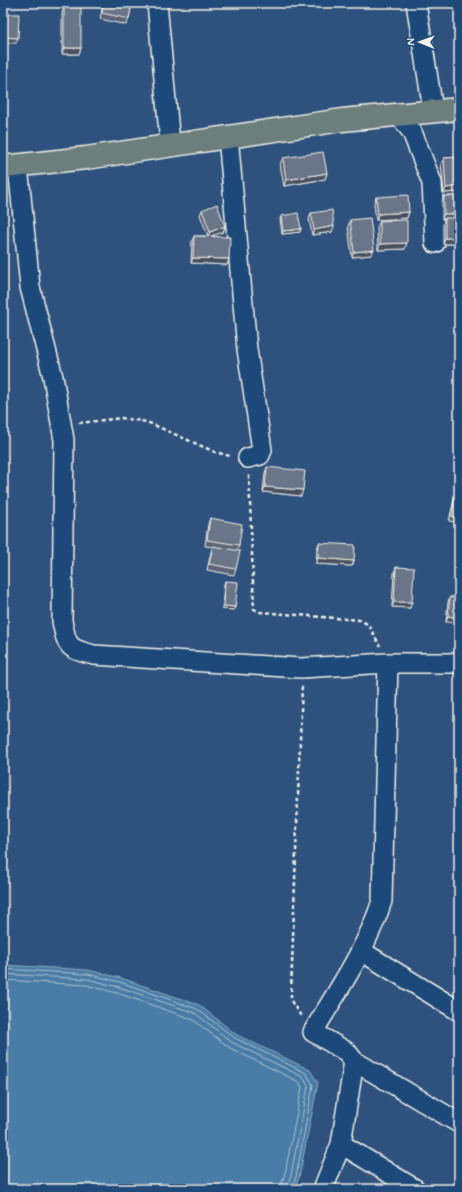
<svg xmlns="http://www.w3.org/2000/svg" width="462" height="1192" font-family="Mynerve,sans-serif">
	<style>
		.water { fill: #487ca6; stroke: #8dabc0 }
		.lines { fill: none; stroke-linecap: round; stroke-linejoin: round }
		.shore { stroke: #afc2ce; stroke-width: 1 }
		.minor-casing { stroke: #f4f1e8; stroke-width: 22 }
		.major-casing { stroke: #f4f1e8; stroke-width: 25 }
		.path { stroke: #f4f1e8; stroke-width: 2.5; stroke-dasharray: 4 3; stroke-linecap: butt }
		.minor { stroke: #1f4a7a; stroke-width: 19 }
		.major { stroke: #6c7f7c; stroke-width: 22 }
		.wall { fill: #5b6476; stroke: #f4f1e8 }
		.shaded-wall { fill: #4a5160; stroke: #f4f1e8 }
		.building { fill: #6a7489; stroke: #f4f1e8 }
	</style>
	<rect width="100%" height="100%" fill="#2e527d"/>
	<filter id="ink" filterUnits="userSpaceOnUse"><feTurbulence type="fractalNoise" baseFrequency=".025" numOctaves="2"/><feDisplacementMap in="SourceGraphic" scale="8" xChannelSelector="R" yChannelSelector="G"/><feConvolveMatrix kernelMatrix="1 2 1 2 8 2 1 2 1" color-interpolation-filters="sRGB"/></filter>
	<g filter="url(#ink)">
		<path class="water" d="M3,965l85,5 33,8 78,27 38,30 73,35 8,13 -19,95 -5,11h-291z"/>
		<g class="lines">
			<path class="shore" d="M3,969l85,5 32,8 77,27 38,29 71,35 7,12 -17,92 -5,12
				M3,974l84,5 32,8 76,26 38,30 70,34 5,9 -17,89 -5,14
				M3,980l83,5 31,8 75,26 38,29 69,34 3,5 -2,10 -15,76 -5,16"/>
			<g class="minor-casing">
				<path id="minor" d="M157,3l13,141
					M416,3l17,107
					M398,113l14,19 20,51 3,60
					M228,136l19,213 15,101 -2,5 -12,3
					M18,166l12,121 23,90 11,63 -2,181c5,26 6,28 32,34l207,13 87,-5h71
					M361,951l98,60
					M354,1061l105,62
					M341,1144l74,45
					M323,1189l18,-45 13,-83 -7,-9 -34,-20c25,-42 54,-84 69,-131l6,-238"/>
			</g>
			<g class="major-casing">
				<path id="major" d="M3,167l83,-9 256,-38 117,-11"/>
			</g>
			<path class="path" d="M79,423l43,-5 25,4 68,30 15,4
				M249,475l5,134 6,3 100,8 9,5 11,21
				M301,1016l-10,-15v-8l11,-309"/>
			<use href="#minor" class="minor"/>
			<use href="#major" class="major"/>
		</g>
		<path class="wall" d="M103,3h29l-3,16 -3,6 -26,-6z
			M64,7l17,41 -2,6h-17v-41z
			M459,157v35l-15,1 -3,-29 3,-6z
			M283,158l44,15 -2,6 -41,7 -4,-22z
			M444,196h15v48h-16v-20l2,-5h-3v-17z
			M376,197l33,15 -2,6 -31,2 -2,-17z
			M202,210l23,16 -2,6 -12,4 16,29 -36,-2 1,-22 2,-5h14l-8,-21z
			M311,213l21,19 -20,3 -3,-16z
			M281,216l20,13 -1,3 -18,2 -2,-15z
			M350,220l21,35 -19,2 -4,-31z
			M380,221l25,28 -27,1 -1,-23z
			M267,467l34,29 -38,-4 2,-19z
			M456,494h3v29l-10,-2 5,-22z
			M210,518l29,27 -2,6 -1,18 -2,6 -27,-5 4,-18 2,-5 -8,-1 3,-22z
			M319,543l35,18 -2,5 -36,-2 1,-15z
			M396,567l14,41 -18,-1 2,-34z
			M225,581l10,26 -1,3 -12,-1 2,-25z
			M450,597l9,1 -13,24 2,-20z"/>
		<path class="shaded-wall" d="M3,37l15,1 -2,5h-13z
			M64,48h17l-2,6h-17z
			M327,173l-2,6 -41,7 2,-6z
			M459,186v6l-15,1 2,-5z
			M409,212l-2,6 -31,2 2,-6z
			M444,214h15v5l-14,-1v1h-3z
			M225,226l-2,6 -15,5 2,-5z
			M334,226l-2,6 -20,3 2,-5z
			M301,229l-1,3 -18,2 1,-3z
			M445,238h14v6h-16z
			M407,243l-2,6 -27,1 2,-6z
			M374,250l-3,5 -19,2 2,-5z
			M193,258l36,1 -2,6 -36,-2z
			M265,487l38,3 -2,6 -38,-4z
			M318,558l36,3 -2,5 -36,-2z
			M394,602h18l-2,6 -18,-1z
			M224,606l11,1 -1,3 -12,-1z
			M448,616l11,2v5l-13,-1z"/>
		<path class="building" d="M104,3h28l-3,16 -27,-6z
			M64,7h17v41h-17z
			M3,14h16l-1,24 -15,-1z
			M323,152l4,21 -41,7 -3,-22z
			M459,157v29l-13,2 -2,-30z
			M408,195l1,17 -31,2 -2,-17z
			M444,196h15v18h-15z
			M217,204l8,22 -15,6 -8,-22z
			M332,210l2,16 -20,4 -3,-17z
			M298,213l3,16 -18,2 -2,-15z
			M370,218l4,32 -20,2 -4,-32z
			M445,218h14v20h-14z
			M407,220v23l-27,1v-23z
			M194,236l36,1 -1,22 -36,-1z
			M267,467l38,4 -2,19 -38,-3z
			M456,494h3v23l-8,-1z
			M210,518l32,6 -3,21 -32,-5z
			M319,543l36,2 -1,16 -36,-3z
			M213,546l27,5 -4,18 -27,-5z
			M396,567l18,1 -2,34h-18z
			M225,581l13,1 -3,25 -11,-1z
			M450,597l9,1v20l-11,-2z"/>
	</g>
	<rect width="462" height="1192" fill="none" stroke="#1f4a7a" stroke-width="16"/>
	<rect x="8" y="8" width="446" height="1176" fill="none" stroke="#f4f1e8" stroke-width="1.5" filter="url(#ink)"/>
	<g transform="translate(420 42) rotate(271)" stroke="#1f4a7a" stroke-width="3" paint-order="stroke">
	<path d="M0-3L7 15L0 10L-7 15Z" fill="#f4f1e8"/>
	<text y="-6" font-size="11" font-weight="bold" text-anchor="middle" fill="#f4f1e8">N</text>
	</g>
</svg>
